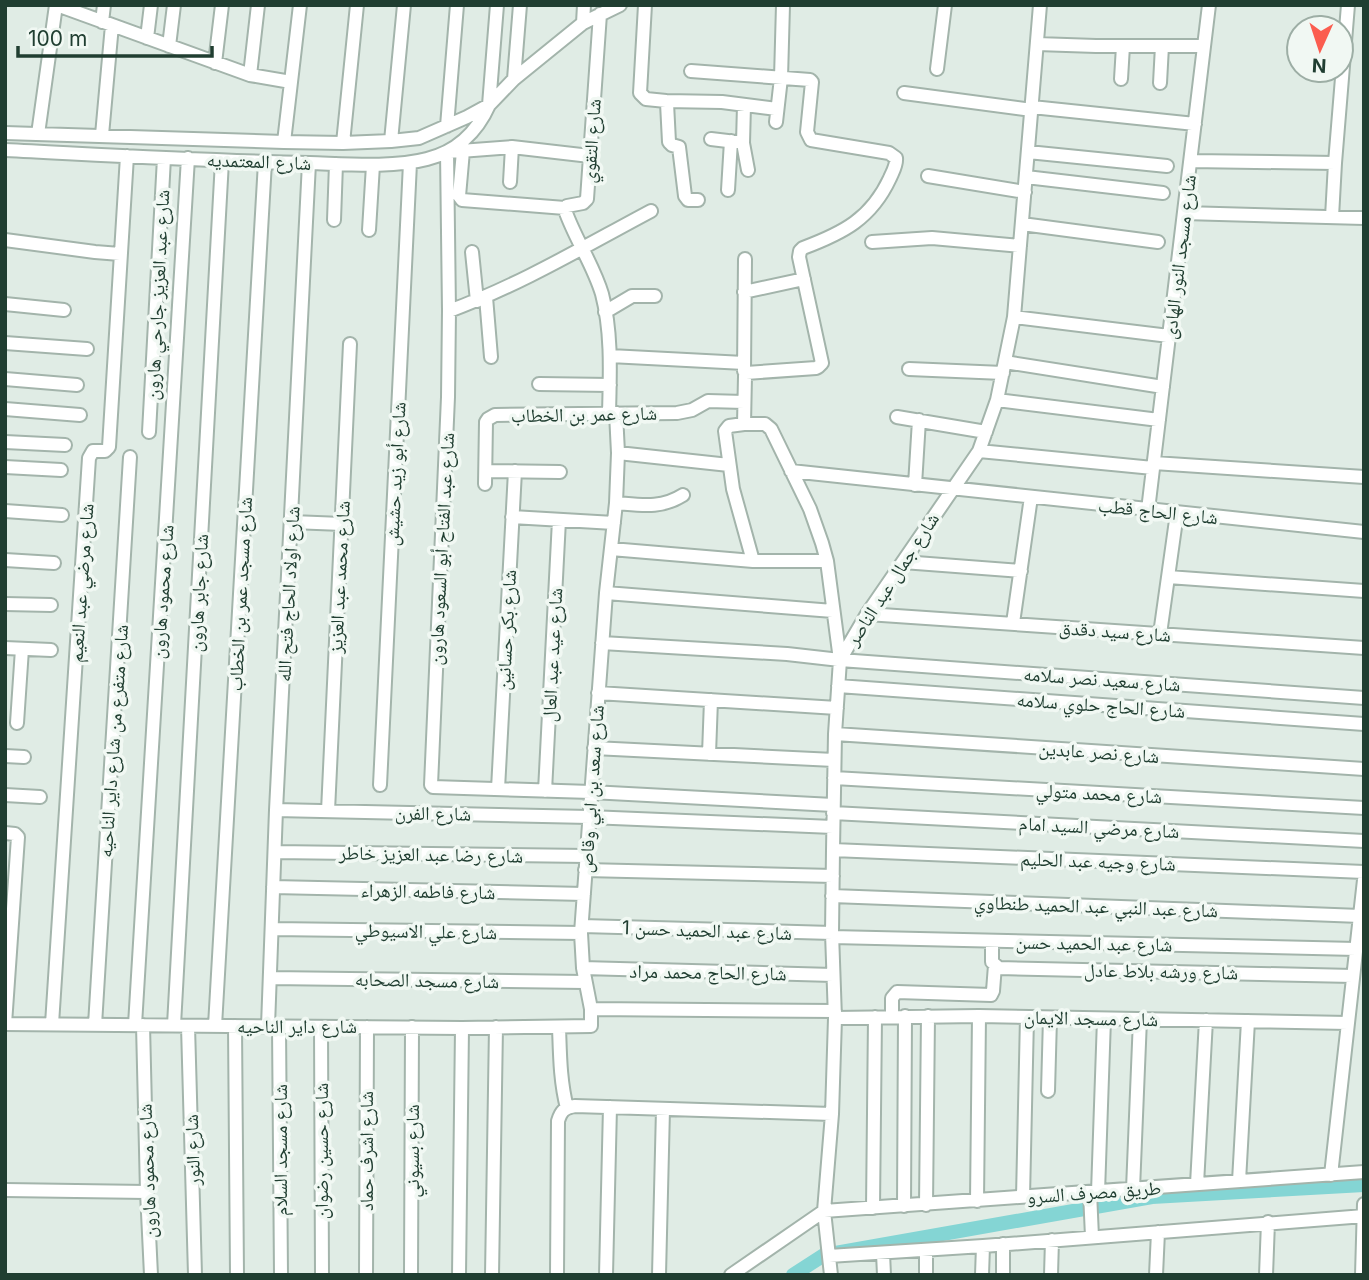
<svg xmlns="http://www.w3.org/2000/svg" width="1369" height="1280" font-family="Inter,'Noto Naskh Arabic',sans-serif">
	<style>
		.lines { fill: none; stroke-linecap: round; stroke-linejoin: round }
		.canal { stroke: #84d5d4; stroke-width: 14 }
		.minor-casing { stroke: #a3b4ab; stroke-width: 16 }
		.minor { stroke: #fff; stroke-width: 12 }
		.labels { text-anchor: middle; stroke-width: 7; stroke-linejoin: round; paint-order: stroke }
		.street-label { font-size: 19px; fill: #203e31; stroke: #f1f8f3 }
	</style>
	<rect width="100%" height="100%" fill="#e0ece5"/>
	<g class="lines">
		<path class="canal" d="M793,1275l31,-20 328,-58 212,-12"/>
		<g class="minor-casing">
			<path id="minor" d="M57,5l193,70 41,7
				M645,5l-5,88 6,6 20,2 1,2 2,39 3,3 7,2 6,49 3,4h10
				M600,14l-13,185 -4,4 -16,3 -2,4c10,29 28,54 37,84 10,38 8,80 7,119
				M102,22l2,-17
				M583,23l1,-18
				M147,38l4,-33
				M1037,44l59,2h108
				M169,46l5,-41
				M215,63l7,-58
				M937,69l8,-64
				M691,71l119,9 2,2 -5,50 4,8 78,13 7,5c1,7 -3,13 -6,20 -19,41 -47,55 -87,70l-3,3 -1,6 23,106 -4,4 -2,1 -70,5 -1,3 -1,48
				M250,75l8,-70
				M514,79l6,-74
				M1121,79l2,-33
				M1160,83l2,-37
				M904,93l128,17
				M666,101l56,1 55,7
				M744,105l-1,38 5,27
				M1032,107l163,17
				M776,122l5,-44 2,-73
				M447,126l10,-121
				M5,133l279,9 59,1 48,-2 28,-3 48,-21 22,-12 25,-26 69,-56 37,-18
				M38,134l18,-129
				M102,135l10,-110
				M711,139l25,3
				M391,141l13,-136
				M284,142l16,-137
				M343,143l14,-138
				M5,150c102,5 203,11 305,13 35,1 83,5 117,-4 29,-7 50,-27 62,-54l8,-100
				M463,151l-4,45 3,4 103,8
				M1028,152l139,14
				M590,156l-78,-9 -65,5 2,159 -1,86 -17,388 2,2 158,5 242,13
				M1191,161l144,2 13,-158
				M928,176l97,16
				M1026,177l137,16
				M510,182l2,-35
				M728,190l3,-49
				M1184,213l180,5
				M1332,217l3,-54
				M334,220l2,-56
				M1022,224l136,18
				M369,230l4,-65
				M5,240l90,12 25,2
				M872,242l60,-4 88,8
				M472,252l5,49
				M744,292l60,-13
				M486,297l5,60
				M5,304l59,6
				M449,311c71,-26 136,-65 202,-100
				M605,312l27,-16h23
				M1014,317l155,19
				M5,343l82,6
				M610,356l134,7
				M1005,362l158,25
				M909,369l94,4
				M744,371l1,-112
				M5,379l72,6
				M539,384l71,1
				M997,400l162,20
				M5,409l75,6
				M897,417l89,15
				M149,432l15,-274
				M5,442l60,3
				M979,451l174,17
				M618,453l111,12
				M1154,463l210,14
				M5,467l56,3
				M486,471l74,1
				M791,471l573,61
				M485,484l1,-62 2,-3 7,-4 182,-2 15,-3 16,-9 36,1
				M915,485l4,-65
				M616,503c25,2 45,6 67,-8
				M1148,510l61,-505
				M5,511l57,4
				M512,517l102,6
				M292,522l50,2
				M611,549l142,12h74
				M5,560l49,3
				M753,561l-20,-72 -8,-58 4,-5 15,-2h21l6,5 39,80 12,34 5,18 13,99
				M903,562l118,9
				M1168,577l196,14
				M606,593l227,18
				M5,604l46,1
				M867,614l497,34
				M1013,623l18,-126
				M1160,634l17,-121
				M602,643l185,11 53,6 524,38
				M5,648l46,2
				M838,686l526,38
				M598,693l239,15
				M17,723l5,-74
				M835,734l529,35
				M594,748l240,12
				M709,754l2,-54
				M5,756l19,1
				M834,778l530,30
				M380,785l30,-622
				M498,789l17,-318
				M545,791l14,-271
				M5,795l35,2
				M276,810l313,7 244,10
				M328,811l22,-467
				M833,813l531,28
				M5,833l10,1 3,3 -13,187
				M833,850l531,22
				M275,852l312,4
				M585,870l248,6
				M273,887l311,7
				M832,896l528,20
				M582,926l250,7
				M272,929l309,4
				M832,937l524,12
				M992,941v21l7,6 354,8
				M583,968l250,7
				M270,978l315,4
				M591,1009l244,2
				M892,1017v-19l5,-6 94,3 2,-4 2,-26
				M835,1018l144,-2 369,7
				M5,1024l457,4 129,-2v-17l-8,-41 -2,-35 25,-340 10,-90 2,-50 -2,-40
				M52,1024l37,-566 4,-7h12l4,-4 18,-291
				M95,1025l35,-568
				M135,1025l53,-867
				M143,1025l4,167 4,83
				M174,1025l48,-864
				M188,1026l7,249
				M215,1026l50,-864
				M235,1026l2,249
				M268,1026l8,-216 33,-647
				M279,1026l2,249
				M321,1027l1,248
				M559,1027c1,27 1,54 8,81
				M1048,1091l2,-73
				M1331,1175l33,-295
				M1239,1181l9,-160
				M1197,1184l9,-164
				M1133,1189l7,-170
				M5,1190l142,2
				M1090,1192l2,45
				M1098,1192l6,-173
				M1023,1197l4,-180
				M977,1201l2,-185
				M926,1205l2,-189
				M904,1206l1,-190
				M873,1208l2,-191
				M824,1211l540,-39
				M926,1251v24
				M883,1253l1,22
				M829,1256l154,-10 381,-30
				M366,1275l1,-248
				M411,1275l1,-248
				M459,1275l3,-247
				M492,1275l4,-248
				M557,1275l1,-154c3,-10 6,-13 17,-15l257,8
				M606,1275l4,-168
				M659,1275l4,-166
				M731,1275l93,-64
				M831,1275l-7,-64 8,-97 3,-96 -3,-85 1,-83 2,-116 5,-74 27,-46 112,-163 18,-51 17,-83 26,-312
				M982,1275l1,-29
				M1003,1275v-31
				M1051,1275l1,-35
				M1156,1275l2,-43
				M1266,1275l2,-53
				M1362,1275l2,-71"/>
		</g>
		<use href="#minor" class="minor"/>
	</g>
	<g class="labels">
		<g class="street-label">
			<text transform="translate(591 141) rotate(-86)" y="7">شارع التقوي</text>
			<text transform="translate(259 161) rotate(2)" y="7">شارع المعتمديه</text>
			<text transform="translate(1179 257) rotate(-83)" y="7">شارع مسجد النور الهادى</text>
			<text transform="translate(157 295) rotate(-87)" y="7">شارع عبد العزيز جارحي هارون</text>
			<text transform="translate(584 414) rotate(-1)" y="7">شارع عمر بن الخطاب</text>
			<text transform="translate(395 474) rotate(-87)" y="7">شارع أبو زيد حشيش</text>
			<text transform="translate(1158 511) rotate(6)" y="7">شارع الحاج قطب</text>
			<text transform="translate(441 549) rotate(-87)" y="7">شارع عبد الفتاح أبو السعود هارون</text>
			<text transform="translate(339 577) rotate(-87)" y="7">شارع محمد عبد العزيز</text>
			<text transform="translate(892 579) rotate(-57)" y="7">شارع جمال عبد الناصر</text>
			<text transform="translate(81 583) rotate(-86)" y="7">شارع مرضي عبد النعيم</text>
			<text transform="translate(162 592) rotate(-86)" y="7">شارع محمود هارون</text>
			<text transform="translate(198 593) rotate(-87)" y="7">شارع جابر هارون</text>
			<text transform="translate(240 594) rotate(-87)" y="7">شارع مسجد عمر بن الخطاب</text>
			<text transform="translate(288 594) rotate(-87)" y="7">شارع اولاد الحاج فتح الله</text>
			<text transform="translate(506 630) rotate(-87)" y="7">شارع بكر حسانين</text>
			<text transform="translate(1115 631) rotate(4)" y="7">شارع سيد دقدق</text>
			<text transform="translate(552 655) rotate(-87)" y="7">شارع عيد عبد العال</text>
			<text transform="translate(1102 679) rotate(4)" y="7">شارع سعيد نصر سلامه</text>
			<text transform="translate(1101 705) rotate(4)" y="7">شارع الحاج حلوي سلامه</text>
			<text transform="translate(113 741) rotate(-86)" y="7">شارع متفرع من شارع داير الناحيه</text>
			<text transform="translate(1099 752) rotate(4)" y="7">شارع نصر عابدين</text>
			<text transform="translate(591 789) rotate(-86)" y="7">شارع سعد بن ابي وقاص</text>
			<text transform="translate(1099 793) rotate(3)" y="7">شارع محمد متولي</text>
			<text transform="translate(433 813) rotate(1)" y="7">شارع الفرن</text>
			<text transform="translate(1099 827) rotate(3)" y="7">شارع مرضي السيد امام</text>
			<text transform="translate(431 854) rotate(1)" y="7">شارع رضا عبد العزيز خاطر</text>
			<text transform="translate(1098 861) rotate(2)" y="7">شارع وجيه عبد الحليم</text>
			<text transform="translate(428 891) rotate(1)" y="7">شارع فاطمه الزهراء</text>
			<text transform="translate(1096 906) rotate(2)" y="7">شارع عبد النبي عبد الحميد طنطاوي</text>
			<text transform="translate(707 930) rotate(2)" y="7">شارع عبد الحميد حسن 1</text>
			<text transform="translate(426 931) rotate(1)" y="7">شارع علي الاسيوطي</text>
			<text transform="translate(1094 943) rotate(1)" y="7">شارع عبد الحميد حسن</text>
			<text transform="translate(1161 971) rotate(1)" y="7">شارع ورشه بلاط عادل</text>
			<text transform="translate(708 972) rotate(1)" y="7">شارع الحاج محمد مراد</text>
			<text transform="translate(427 980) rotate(1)" y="7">شارع مسجد الصحابه</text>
			<text transform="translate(1091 1018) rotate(1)" y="7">شارع مسجد الايمان</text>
			<text x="297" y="1033">شارع داير الناحيه</text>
			<text transform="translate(192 1150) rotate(-92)" y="7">شارع النور</text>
			<text transform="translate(280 1150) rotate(-90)" y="7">شارع مسجد السلام</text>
			<text transform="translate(321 1151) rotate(-90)" y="7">شارع حسين رضوان</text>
			<text transform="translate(366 1151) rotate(-90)" y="7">شارع اشرف حماد</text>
			<text transform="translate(412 1151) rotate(-90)" y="7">شارع بسيوني</text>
			<text transform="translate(147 1171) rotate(-92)" y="7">شارع محمود هارون</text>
			<text transform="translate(1094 1192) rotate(-4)" y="7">طريق مصرف السرو</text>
		</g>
	</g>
	<rect width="1369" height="1280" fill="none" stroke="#203e31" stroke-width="14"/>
	<g transform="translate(1320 49) rotate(183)"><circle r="33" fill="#f1f8f3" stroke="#9daea5" stroke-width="2"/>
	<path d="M0-5L12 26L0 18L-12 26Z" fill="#fb5d4f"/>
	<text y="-10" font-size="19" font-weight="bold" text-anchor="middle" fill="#203e31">N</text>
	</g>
	<path d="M18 46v10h194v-10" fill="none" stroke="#203e31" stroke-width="3.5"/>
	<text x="28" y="46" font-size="21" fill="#203e31" stroke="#f1f8f3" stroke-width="5" paint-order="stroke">100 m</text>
</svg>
